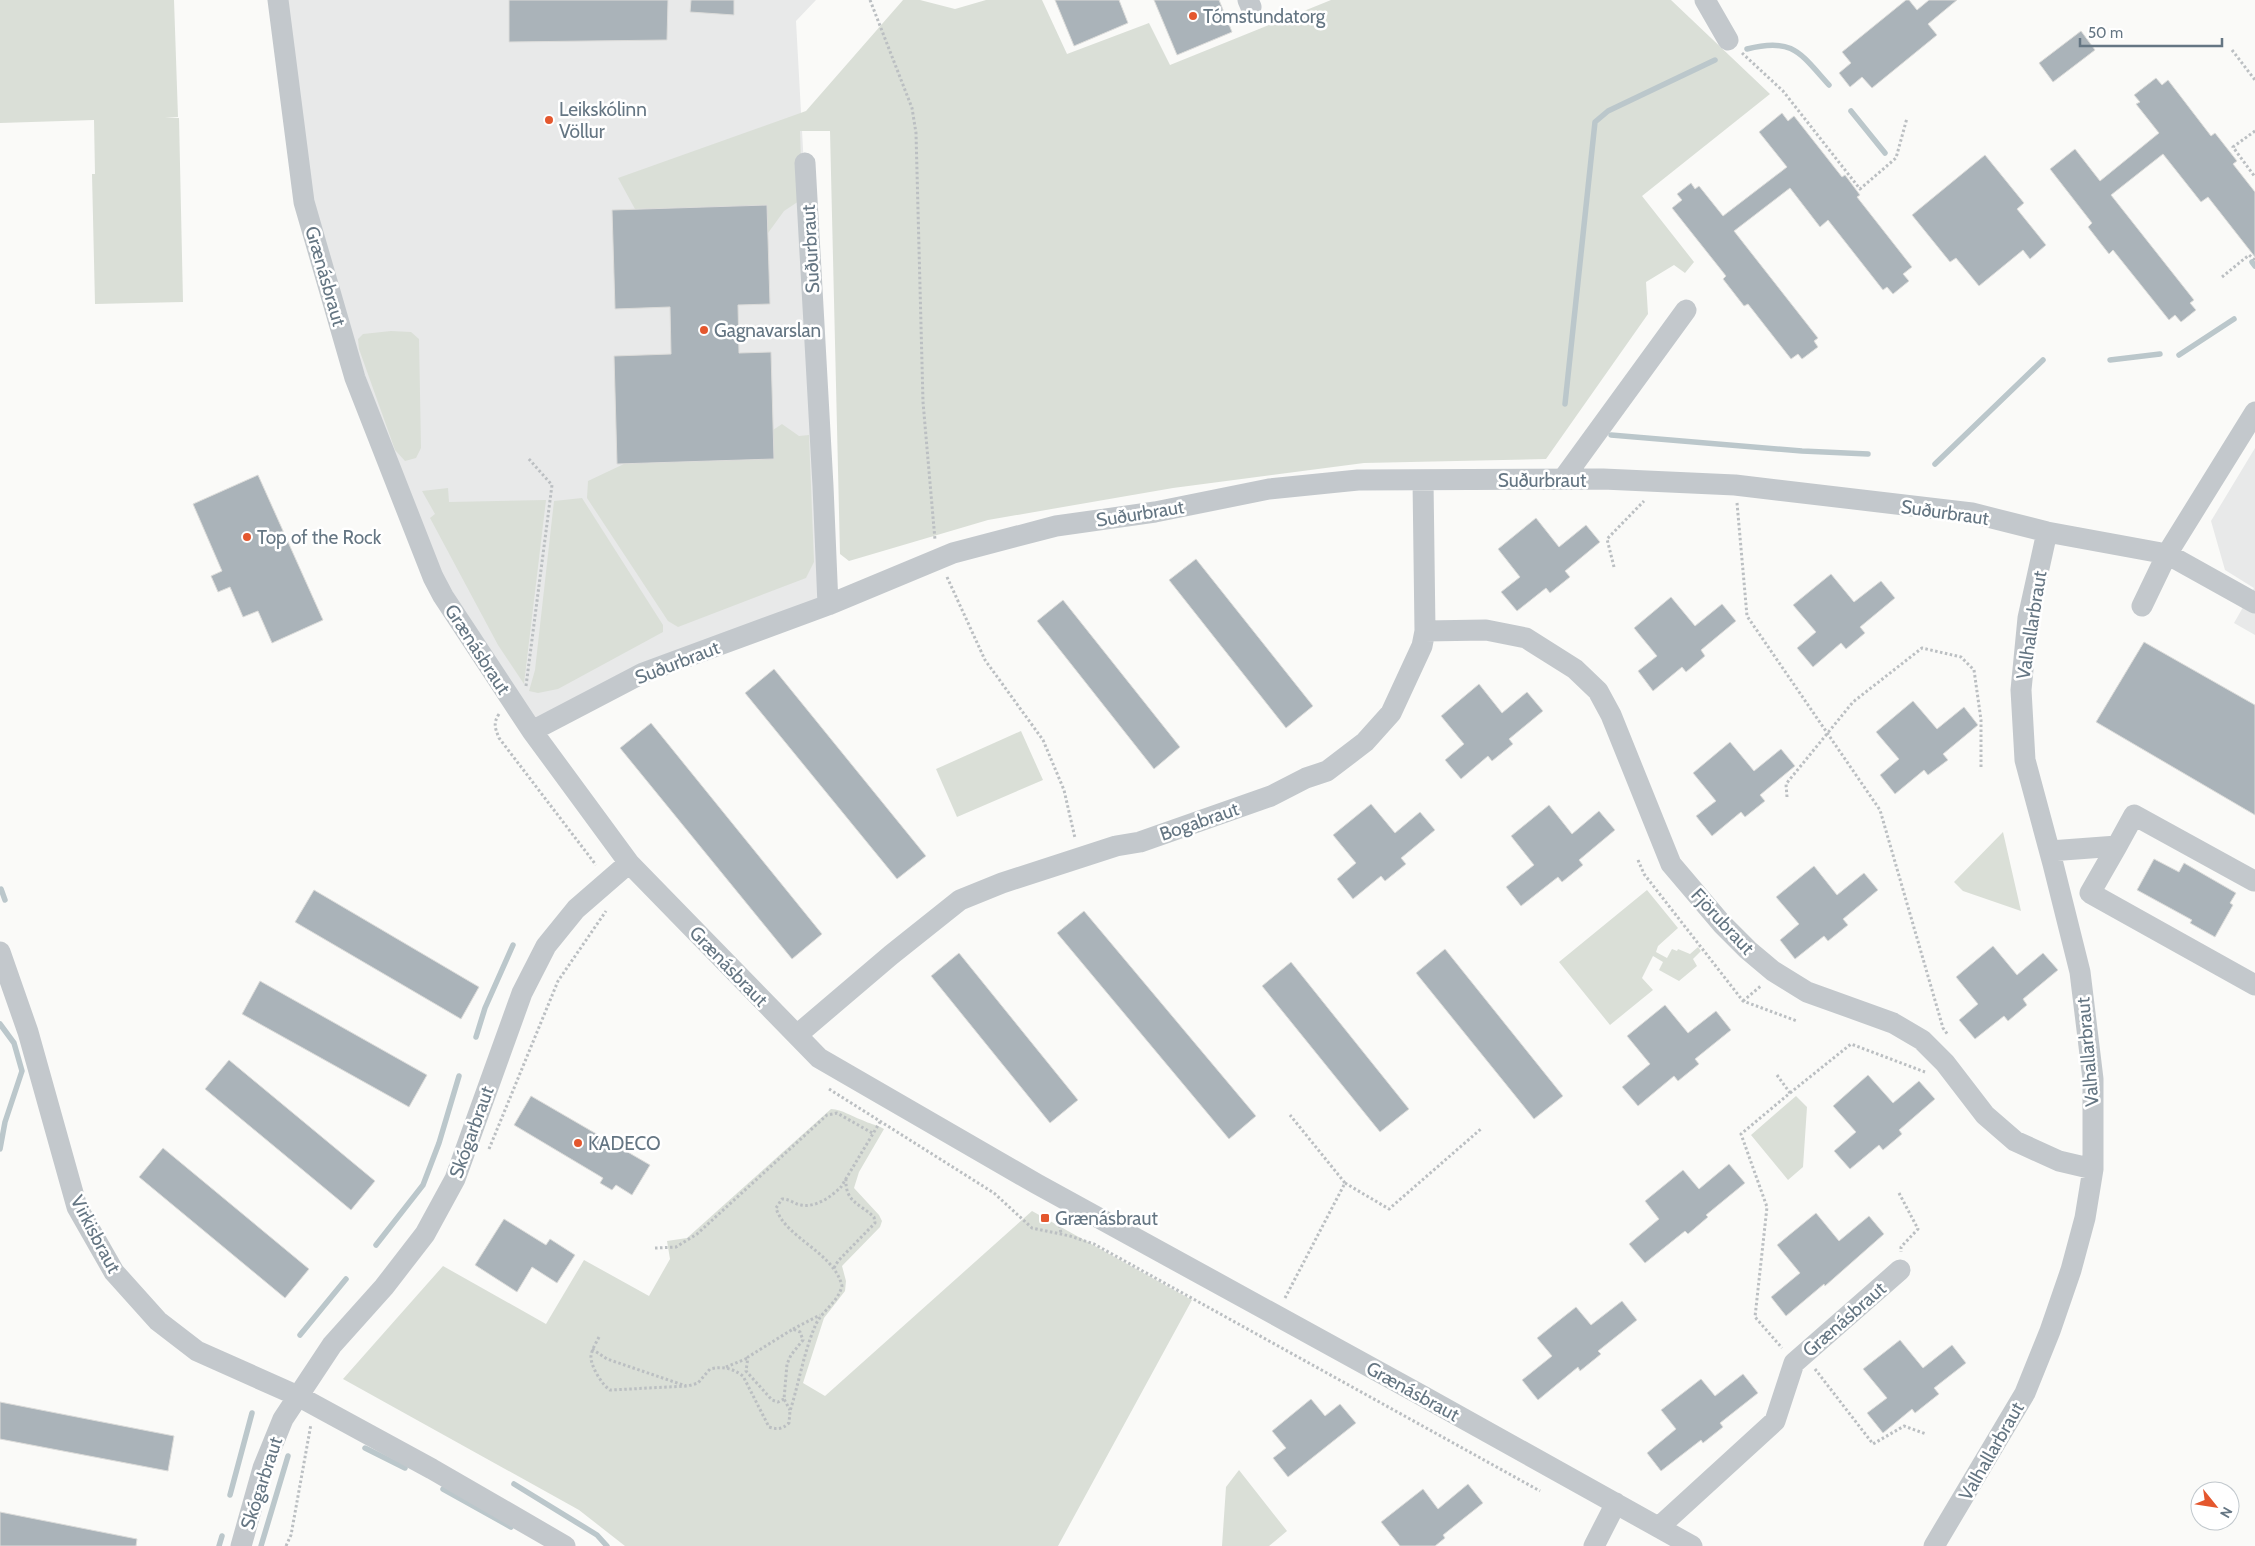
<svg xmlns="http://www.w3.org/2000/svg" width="2255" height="1546" font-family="Cabin,sans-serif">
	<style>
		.built { fill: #e8e9e9 }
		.green { fill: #dadfd7 }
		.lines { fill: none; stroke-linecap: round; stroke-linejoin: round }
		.stream { stroke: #bbc7cb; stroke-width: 5.5 }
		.building { fill: #aab3b9; stroke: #dcdcda }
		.path { stroke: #bbbfc2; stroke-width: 3; stroke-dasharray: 2.5 2.5; stroke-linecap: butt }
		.minor { stroke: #c3c8cc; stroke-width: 21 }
		.poi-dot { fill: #e4572e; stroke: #fff; stroke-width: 2 }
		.labels { text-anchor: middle; stroke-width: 5; stroke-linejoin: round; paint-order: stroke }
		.poi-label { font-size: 19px; fill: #657683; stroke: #fff; text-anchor: start }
		.street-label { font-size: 19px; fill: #657683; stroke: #fff }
	</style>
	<rect width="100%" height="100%" fill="#fafaf8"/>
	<path class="built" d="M278,0h538l-20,21 32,584 -296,126 -89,-135 -139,-394z
		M2255,448v187l-21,-12 20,-35 -29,-18 -14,-49z"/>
	<path class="green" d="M0,0h174l4,117 -13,1h14l4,184 -88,2 -3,-130h3l-1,-54 -94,3z
		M903,0h17l35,9 31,-9h56l25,54 82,-31 21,42 161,-65h340l99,94 -128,102 52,66 -9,11 -11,-8 -28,17 2,32 -102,145 -182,4 -191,25 -185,32 -139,41 -9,-7 -10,-423h-30l2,61 -3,9 -15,10 -16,22 -1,-28 -132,4 -17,-31 188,-67z
		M391,331l20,1 8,7 2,109 -5,10 -11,3 -10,-11 -36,-101 -1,-10 5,-5z
		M782,424l17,12 10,-1 5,127 -8,16 -128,49 -10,-6 -81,-123 1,-17 38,-18 147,-33z
		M448,488l1,14 97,-2 -22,184 -26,-39 -68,-127 5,-4 -13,-23z
		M582,498l81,127v7l-105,57 -20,4 -9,-2 6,-21 19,-169z
		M1021,731l22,49 -86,37 -21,-48z
		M2003,832l18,79 -58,-20 -9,-9z
		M1647,890l31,38 -20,18 -2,6 11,6 5,-9 5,2 1,-2 12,5 8,-7 3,4 -8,8 4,7 -18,15 -20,-11 4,-8 -10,-6 -11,22 11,12 -43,35 -51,-63z
		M1796,1096l11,11 -4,60 -15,13 -37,-45z
		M831,1109c12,1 20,7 31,11 8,4 13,4 22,9l-25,43 -5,16 25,27 3,6 -2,6 -38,39 4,15 -1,10 -21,27 -21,65 22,13 207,-185 160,89 -134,246h-433l-46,-36 -236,-131 100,-113 103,58 38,-64 65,36 21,-37 -3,-18 20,-3z
		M1239,1470l48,61 -18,15h-47l4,-59z"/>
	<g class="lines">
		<path class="stream" d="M1747,49c46,-12 53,4 82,36
			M1851,111l34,42
			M2252,262l3,4
			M2179,355l55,-36
			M2110,360l50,-6
			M1565,404l30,-282 13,-11 107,-51
			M1611,435l191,16 66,3
			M1935,464l108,-104
			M1,889l4,11
			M0,1024l14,19 8,28 -17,51 -5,27
			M476,1037l9,-29 28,-63
			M376,1245l47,-60 16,-42 20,-67
			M300,1335l46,-56
			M365,1448l40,20
			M514,1484l83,51 10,11
			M443,1489l68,38
			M230,1495l22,-82
			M219,1546l3,-10
			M261,1546l27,-90"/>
	</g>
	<path class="building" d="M509,0h159l-1,40 -158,2z
		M691,0h43v15l-44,-3z
		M1055,0h64l9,23 -54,23z
		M1154,0h65l13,32 -55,23z
		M1906,0h3l8,10 12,-10h28l-29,24 9,11 -65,53 -10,-11 -12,10 -11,-14 12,-10 -9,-11z
		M2081,31l14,19 -42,32 -14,-19z
		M2156,78l6,7 6,-5 43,56 4,-3 22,28 -4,3 22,28v65l-47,-60 -7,5 -38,-48 -52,41 83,105 -4,3 6,7 -15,12 -6,-7 -6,5 -56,-70 -4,4 -21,-27 4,-4 -42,-54 25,-20 25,32 59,-48 -23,-29 4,-2 -6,-7z
		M1782,113l6,8 6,-5 48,61 3,-2 15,20 -3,2 55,70 -9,7 6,7 -16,13 -6,-7 -4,3 -55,-70 -8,7 -30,-39 -56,43 84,107 -4,3 4,6 -16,12 -4,-5 -7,5 -43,-55 -4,2 -21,-27 3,-3 -54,-68 10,-8 -5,-6 14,-11 4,6 4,-3 24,30 64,-49 -28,-35z
		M1985,155l39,48 -7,6 29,36 -16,14 -7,-9 -44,36 -23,-28 -6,4 -38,-47z
		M767,205l3,99 -32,1 1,48 32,-1 3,107 -157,5 -3,-108 57,-2 -1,-47 -55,2 -3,-99z
		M258,475l65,145 -51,23 -14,-32 -15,6 -13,-30 -12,5 -7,-16 11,-5 -29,-67z
		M1536,518l23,29 27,-22 14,17 -35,29 5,6 -20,16 -4,-5 -29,23 -16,-19 19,-15 -22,-28z
		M1196,559l117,147 -27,22 -117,-148z
		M1831,574l23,28 27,-21 14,17 -35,29 5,6 -19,16 -5,-6 -28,24 -16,-19 19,-16 -23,-27z
		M1671,597l24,29 27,-22 14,17 -35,29 4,6 -19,16 -4,-5 -29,24 -15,-20 19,-15 -23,-28z
		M1063,600l117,147 -26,22 -117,-148z
		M2144,642l111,63v110l-159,-93z
		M774,669l152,187 -29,23 -152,-186z
		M1479,684l23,29 25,-21 16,19 -34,28 4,5 -21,17 -4,-5 -27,23 -16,-19 19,-16 -23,-28z
		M1913,701l24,28 27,-22 14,18 -35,29 5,6 -20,15 -4,-5 -29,24 -15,-19 19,-16 -23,-27z
		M651,723l171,211 -30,25 -172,-211z
		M1730,742l24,29 27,-22 14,17 -35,29 5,6 -20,16 -4,-5 -29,24 -16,-20 20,-15 -23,-28z
		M1371,804l24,29 25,-21 15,18 -34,28 5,6 -21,17 -4,-5 -28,23 -16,-20 19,-16 -23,-28z
		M1549,805l23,29 27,-23 16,19 -36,30 4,5 -21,17 -4,-5 -37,29 -15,-19 28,-22 -23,-29z
		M2154,859l25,13 5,-9 52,30 -6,10 3,2 -18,32 -25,-14 2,-3 -55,-30z
		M1814,866l23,29 27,-22 14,17 -35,29 5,6 -20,16 -4,-5 -29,23 -15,-19 19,-16 -23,-27z
		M314,890l165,97 -18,32 -166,-97z
		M1084,911l172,205 -27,23 -172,-206z
		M1993,946l24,29 26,-22 15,17 -35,29 4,6 -19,16 -4,-5 -29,23 -16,-19 19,-16 -22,-27z
		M1445,949l118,147 -29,23 -118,-146z
		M959,953l119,147 -28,23 -119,-147z
		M1291,962l118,147 -29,23 -118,-146z
		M260,981l167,94 -18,32 -167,-93z
		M1665,1005l23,28 28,-22 15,19 -36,29 4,5 -21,17 -4,-5 -36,30 -16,-19 28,-23 -23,-28z
		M229,1060l146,121 -24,29 -146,-121z
		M1868,1075l25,28 26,-22 16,18 -36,31 3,4 -19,16 -4,-5 -29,24 -16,-18 22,-19 -23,-26z
		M531,1096l119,69 -18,30 -16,-10 -4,5 -12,-7 3,-5 -89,-53z
		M163,1148l146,121 -24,29 -146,-121z
		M1729,1164l16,19 -39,32 2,2 -20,17 -3,-3 -40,32 -16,-19 30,-25 -14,-18 38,-31 16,19z
		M1816,1213l23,28 30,-25 15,18 -59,52 -1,-2 -38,32 -15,-19 29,-24 -23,-28z
		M504,1219l42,26 4,-6 25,16 -18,28 -25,-16 -15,25 -42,-27z
		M1622,1301l15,19 -39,31 3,3 -21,17 -2,-4 -40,33 -16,-20 30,-24 -15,-18 39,-31 15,18z
		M1900,1340l23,28 29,-23 14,18 -32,25 5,6 -24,19 -3,-4 -29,24 -16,-20 20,-15 -24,-29z
		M1743,1374l15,19 -38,30 3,4 -20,16 -2,-3 -40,31 -14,-18 29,-24 -15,-19 40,-31 14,17z
		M1311,1399l14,17 15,-12 16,19 -68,54 -15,-19 13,-10 -14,-17z
		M0,1402l174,34 -6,35 -168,-32z
		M1468,1484l15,19 -40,32 2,3 -10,8h-35l-19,-24 42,-33 15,20z
		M0,1512l137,27 -1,7h-136z"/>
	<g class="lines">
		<path class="path" d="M870,0l42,108 4,25 7,269 12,138
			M2232,50l23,30
			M1742,53l41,38 77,98 36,-31 11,-40
			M2255,131l-22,16 22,30
			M2222,277l27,-22 6,5
			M1737,503l10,113 133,194 63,218 5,7
			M1614,567l-7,-28 37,-38
			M947,577l38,83 58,80 21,50 11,48
			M526,686l26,-201 -24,-27
			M499,714c-6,9 -4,14 0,24l97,127
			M1787,797l-1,-13 67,-82 69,-54 39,9 13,13 7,50v47
			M1638,860l6,14 99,127 54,20
			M1743,1001l19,-16
			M1777,1075l13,18 -49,41 26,73 -12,110 27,31
			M829,1089l165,104 38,35 38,8 24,8 446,247
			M1790,1093l61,-49 74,28
			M489,1149l69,-168 48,-70
			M1345,1183l44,26 93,-81
			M1899,1193l19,36 -17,18v5
			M1059,1220l2,14
			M655,1248l21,-1 21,-13 130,-119 10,-2 37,21
			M834,1268l4,-7 37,-38 -1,-6c-15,-14 -29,-15 -28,-38
			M1285,1298l60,-115 -55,-68
			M793,1329l27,-14
			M599,1337c-3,6 -7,12 -8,19 -1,9 11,29 19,34l78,-4 10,-3 12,-14c13,-3 22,-1 33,7l26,51c9,3 13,2 20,-4l1,-12c9,-28 14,-60 26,-87 7,-14 22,-22 26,-38 -8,-34 -57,-48 -66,-78l6,-9c8,0 12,5 19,6 15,3 31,-9 40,-18l39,-65
			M592,1349l15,10 79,27
			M726,1367l22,-9
			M1815,1369l58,75 31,-18 22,8
			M784,1399l-6,3 -6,-2 -26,-29 2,-14 45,-28 7,3 3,8 -12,15 -4,9 -3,35 6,11
			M286,1546l5,-11 20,-111"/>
		<path class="minor" d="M278,0l26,202 51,176 78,199 10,19 89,135 97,132 190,195 218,126 384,211 271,151
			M1248,0l3,7
			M1705,0l23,40
			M805,163l18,323 5,119
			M1563,479l123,-169
			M2142,606l25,-52 88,-142
			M1425,631l61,-1 40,8 49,31 23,22 13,24 60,149 51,60 26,26 25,21 34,21 86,31 29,17 23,23 40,52 30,26 44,20 34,8
			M532,731l111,-58 185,-68 125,-52 103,-27 99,-14 114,-23 89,-9 245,-1 132,6 237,28 75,19 120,22 88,49
			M2117,846l-27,47 165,92
			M2050,851l67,-5 17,-31 120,66
			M0,952l28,80 49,175 37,65 44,49 39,30 101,45 134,73 133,77
			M797,1035l94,-80 69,-55 42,-17 114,-37 24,-4 131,-46 35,-18 21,-7 38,-29 26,-29 31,-67 3,-15 -2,-151
			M1659,1527l116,-106 19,-58 106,-93
			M241,1546l22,-78 20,-49 49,-74 52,-58 41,-53 30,-55 67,-186 24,-47 30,-37 53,-46
			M1594,1546l22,-43
			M1934,1546l91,-153 25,-62 21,-61 14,-52 8,-49v-90l-13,-107 -27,-108 -28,-104 -4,-70 7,-72 19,-86"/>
	</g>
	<g class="poi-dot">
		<circle cx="1193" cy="16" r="5"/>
		<circle cx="549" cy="120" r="5"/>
		<circle cx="704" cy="330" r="5"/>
		<circle cx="247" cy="537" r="5"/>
		<circle cx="578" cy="1143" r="5"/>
		<rect x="1040" y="1213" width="10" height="10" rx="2.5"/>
	</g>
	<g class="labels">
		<g class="poi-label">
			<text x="1203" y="23">Tómstundatorg</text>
			<text x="559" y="116">Leikskólinn<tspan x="559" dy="22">Völlur</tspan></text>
			<text x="714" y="337">Gagnavarslan</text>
			<text x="257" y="544">Top of the Rock</text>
			<text x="588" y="1150">KADECO</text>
			<text x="1055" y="1225">Grænásbraut</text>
		</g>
		<g class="street-label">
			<text transform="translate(810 249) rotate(-93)" y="7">Suðurbraut</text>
			<text transform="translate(326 276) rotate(74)" y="7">Grænásbraut</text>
			<text x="1542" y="487">Suðurbraut</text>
			<text transform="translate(1945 512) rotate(8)" y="7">Suðurbraut</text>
			<text transform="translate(1140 513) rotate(-9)" y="7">Suðurbraut</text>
			<text transform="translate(2031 625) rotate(-81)" y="7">Valhallarbraut</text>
			<text transform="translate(478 649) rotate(57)" y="7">Grænásbraut</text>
			<text transform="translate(677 662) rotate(-21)" y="7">Suðurbraut</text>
			<text transform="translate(1199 821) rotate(-19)" y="7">Bogabraut</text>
			<text transform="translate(1723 921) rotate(47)" y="7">Fjörubraut</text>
			<text transform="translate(729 966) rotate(46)" y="7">Grænásbraut</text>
			<text transform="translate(2087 1052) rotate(-95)" y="7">Valhallarbraut</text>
			<text transform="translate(471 1132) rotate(-70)" y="7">Skógarbraut</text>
			<text transform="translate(96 1234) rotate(62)" y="7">Virkisbraut</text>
			<text transform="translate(1844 1319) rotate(-41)" y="7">Grænásbraut</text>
			<text transform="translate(1413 1391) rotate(29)" y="7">Grænásbraut</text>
			<text transform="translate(1991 1451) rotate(-60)" y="7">Valhallarbraut</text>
			<text transform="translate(261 1483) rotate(-72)" y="7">Skógarbraut</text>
		</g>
	</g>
	<g transform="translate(2215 1506) rotate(120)"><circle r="24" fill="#ffffff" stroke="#c1c8cd"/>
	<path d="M0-4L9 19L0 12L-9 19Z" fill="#e4572e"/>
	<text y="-8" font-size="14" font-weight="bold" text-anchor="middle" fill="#657683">N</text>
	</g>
	<path d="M2080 38v8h142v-8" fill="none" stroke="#657683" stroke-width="2.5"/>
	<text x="2088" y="38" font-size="15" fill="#657683" stroke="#ffffff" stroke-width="4" paint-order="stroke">50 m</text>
</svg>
